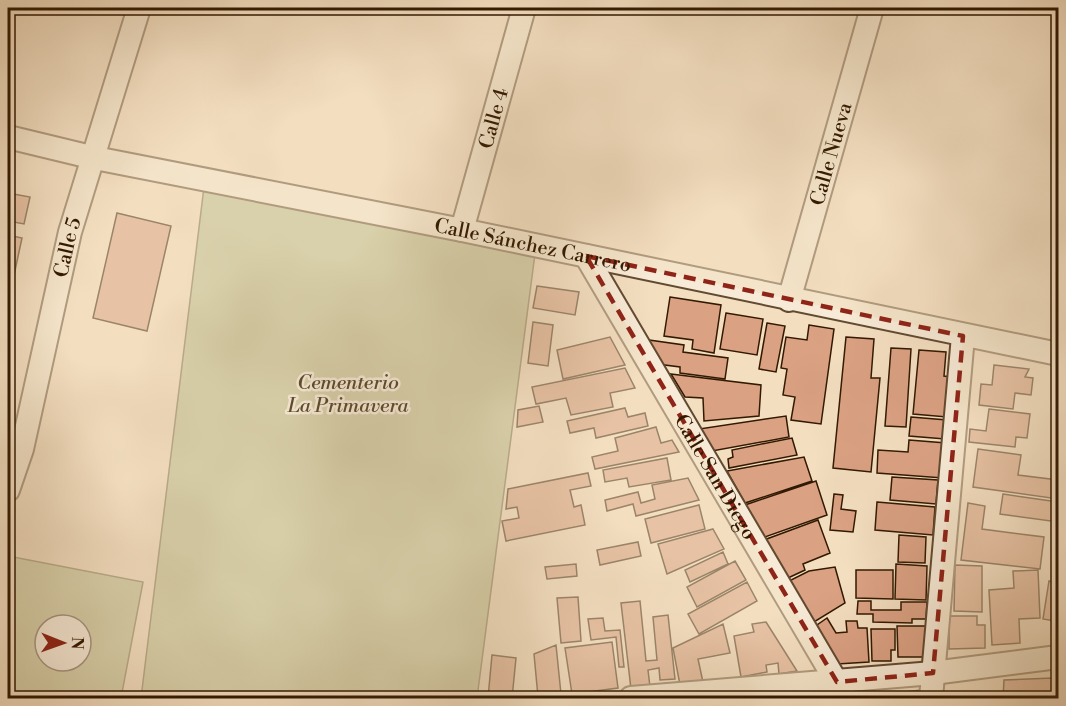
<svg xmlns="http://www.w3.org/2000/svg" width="1066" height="706" font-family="'Libre Bodoni',serif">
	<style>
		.green { fill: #bbc192; stroke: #766d4a; stroke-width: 1.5; fill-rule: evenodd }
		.building { fill: #daa183; stroke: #321901; stroke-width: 1.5 }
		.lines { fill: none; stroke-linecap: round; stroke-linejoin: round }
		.minor-casing { stroke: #624a31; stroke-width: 26 }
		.minor { stroke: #f7ead6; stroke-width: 22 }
		.marked { fill: none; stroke: #8f2418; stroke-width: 4.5; stroke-dasharray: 12 8; stroke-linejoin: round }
		.labels { text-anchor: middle; stroke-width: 5; stroke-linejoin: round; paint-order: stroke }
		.street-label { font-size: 20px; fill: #321901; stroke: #f7ead6 }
		.park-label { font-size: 20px; font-style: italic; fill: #5b4b2c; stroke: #f7ead6 }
	</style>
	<rect width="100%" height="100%" fill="#f3dec0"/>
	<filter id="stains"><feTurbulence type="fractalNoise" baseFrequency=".00333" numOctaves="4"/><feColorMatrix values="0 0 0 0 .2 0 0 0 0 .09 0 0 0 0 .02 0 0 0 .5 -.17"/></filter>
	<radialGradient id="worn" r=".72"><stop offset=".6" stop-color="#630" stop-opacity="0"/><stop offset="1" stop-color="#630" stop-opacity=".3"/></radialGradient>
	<path class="green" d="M205,179l331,67 -59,452h-336z
		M8,556l135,26 -22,116h-113zM45,625h36v36h-36z"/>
	<path class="building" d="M8,193l22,4 -6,27 -16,-3z
		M117,213l54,13 -24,105 -54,-13z
		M8,235l14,3 -14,65z
		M537,286l42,6 -4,23 -42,-7z
		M670,297l51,8 -7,48 -22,-4 1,-9 -29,-4z
		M726,313l37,6 -6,36 -37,-6z
		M533,322l20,3 -5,41 -20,-3z
		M767,323l18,3 -9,46 -17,-3z
		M809,325l25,4 -13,95 -30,-4 4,-23 -12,-2 4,-26 -6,-1 5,-31 21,3z
		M610,337l15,28 -62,14 -6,-29z
		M846,337l28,2 -3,39h9l-9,94 -38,-4z
		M642,339l42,6 -1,7 45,6 -3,21 -45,-6v-6l-23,-3z
		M891,348l20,1 -5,78 -21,-1z
		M919,350l27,2 -2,24 7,1 -4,40 -34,-3z
		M994,365l35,4 -4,8 8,1 -2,17 -16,-2 -2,16 -34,-4 2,-21 11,1z
		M625,368l10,20 -25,5 3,14 -42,8 -5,-17 -30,6 -4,-17z
		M671,374l90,11 -2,31 -55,5 -1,-23 -18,-1z
		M539,406l4,16 -26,5 1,-17z
		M625,408l3,9 17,-4 3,13 -52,12 -2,-10 -24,5 -3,-12z
		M989,409l41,5 -3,24 -11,-1 -1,10 -46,-5 1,-13 16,2z
		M786,416l3,21 -77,14 -13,-22z
		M911,417l36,3 -2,19 -36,-3z
		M656,427l5,16 11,-3 7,12 -84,17 -3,-12 26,-6 -3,-13z
		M792,438l5,17 -68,13 -1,-9 5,-2 -1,-7z
		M909,440l37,3 -3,35 -66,-5 1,-23 30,2z
		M978,449l43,6 -3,20 40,5v19l-85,-12z
		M804,457l8,24 -67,22 -18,-32z
		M667,458l4,22 -42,7 -2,-9 -22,4 -2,-12z
		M588,473l3,13 -21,4 4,17 7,-2 4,20 -79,16 -4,-20 17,-3 -2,-11 -11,2 2,-20z
		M892,477l46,3 -2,24 -46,-4z
		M688,478l11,22 -63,16 -3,-12 -26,7 -2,-11 33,-8 3,11 14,-4 -3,-14z
		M816,481l11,34 -65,23 -17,-33z
		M834,494l9,1 -2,14 15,2 -3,21 -23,-2z
		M1003,494l55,8v20l-58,-8z
		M877,502l58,5 -2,28 -58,-5z
		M968,503l17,3 -3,23 62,8 -4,32 -79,-9z
		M699,505l6,24 -54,14 -6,-24z
		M818,520l12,33 -27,11 2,6 -17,8 -24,-38z
		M713,529l11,20 -57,25 -9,-30z
		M899,535l27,2 -1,26 -27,-1z
		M638,542l3,14 -41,9 -3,-15z
		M723,552l5,12 -38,18 -5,-12z
		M735,561l11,19 -49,27 -10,-20z
		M576,564l1,12 -30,3 -2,-12z
		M896,564l31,2 -1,34 -31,-1z
		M955,565l27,1v46l-28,-1z
		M835,567l10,36 -31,19 -25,-41 20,-10z
		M856,570h37v29l-37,-1z
		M1038,570l2,48 -21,1 1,24 -28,2 -3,-55 25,-2 -1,-17z
		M1049,581l9,2v55l-6,1 3,-18 -12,-2z
		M747,582l10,19 -58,33 -11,-20z
		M578,597l3,44 -20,2 -4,-45z
		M640,601l6,60 11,-1 -4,-43 15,-2 7,64 -15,1 -1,-12 -11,2 2,17 -19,2 -10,-86z
		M858,601h13v9h30v-8h26l-1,17h-14v4l-39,-1v-8h-16z
		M949,616h28v9h8v23l-36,1z
		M603,618l2,13 15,-1 4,37h-5l-3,-30 -25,3 -3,-21z
		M827,618l9,15 11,-1 -1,-11h11l1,7h9l2,34 -32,2 -20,-39z
		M766,622l31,49 -18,3 -1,-11 -12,2 1,7 -26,5 -7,-41 20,-4 -2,-8z
		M723,624l7,29 -32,6 5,23 -23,3 -7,-37z
		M897,626h30v31h-29z
		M871,629h24v21h-4v11h-19z
		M612,642l6,46 -46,6 -7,-46z
		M556,645l5,49 -23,3 -4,-43z
		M492,655l24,3 -4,40h-24z
		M1058,677v15h-3z
		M1053,678l-1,17h6v3h-55l1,-18z
		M921,690v8l-61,-1z
		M982,693l20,1v4h-20z"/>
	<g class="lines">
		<g class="minor-casing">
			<g id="minor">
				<path id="s1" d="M8,137l87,21 367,72 596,124"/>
				<path id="s2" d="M462,230l62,-222"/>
				<path id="s3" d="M586,256l260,442"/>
				<path id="s4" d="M789,300l83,-292"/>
				<path id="s5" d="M8,490l14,-41 48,-217 69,-224"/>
				<path d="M631,698l302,-25 125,-16"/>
				<path d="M931,698l32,-362"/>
			</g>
		</g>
		<use href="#minor" class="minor"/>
	</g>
	<path d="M0 0H1066V706H0ZM586,256l377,80 -30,337 -96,9z" fill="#f3dec0" fill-opacity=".55" fill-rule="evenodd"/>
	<path class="marked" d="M586,256l377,80 -30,337 -96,9z"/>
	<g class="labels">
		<g class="street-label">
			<text dy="7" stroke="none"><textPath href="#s2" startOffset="116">Calle 4</textPath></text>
			<text dy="7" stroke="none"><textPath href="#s4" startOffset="152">Calle Nueva</textPath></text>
			<text dy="7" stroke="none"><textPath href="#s1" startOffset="536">Calle Sánchez Carrero</textPath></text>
			<text dy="7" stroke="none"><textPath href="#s5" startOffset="250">Calle 5</textPath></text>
			<text dy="7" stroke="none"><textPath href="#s3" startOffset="256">Calle San Diego</textPath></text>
		</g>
		<g class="park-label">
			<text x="348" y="389">Cementerio<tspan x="348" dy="23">La Primavera</tspan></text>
		</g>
	</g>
	<rect width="1066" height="706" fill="none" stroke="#f3dec0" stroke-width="30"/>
	<rect x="9" y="9" width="1048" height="688" fill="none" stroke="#321901" stroke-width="3"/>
	<rect x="15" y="15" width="1036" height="676" fill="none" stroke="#321901" stroke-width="1.5"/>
	<g transform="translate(63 643) rotate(91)"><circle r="28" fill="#f7ead6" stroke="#a89681" stroke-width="1.5"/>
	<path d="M0-4.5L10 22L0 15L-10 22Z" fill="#8f2418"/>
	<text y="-9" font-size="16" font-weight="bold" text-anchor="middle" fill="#321901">N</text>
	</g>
	<rect width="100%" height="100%" filter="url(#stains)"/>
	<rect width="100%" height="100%" fill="url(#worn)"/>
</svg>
